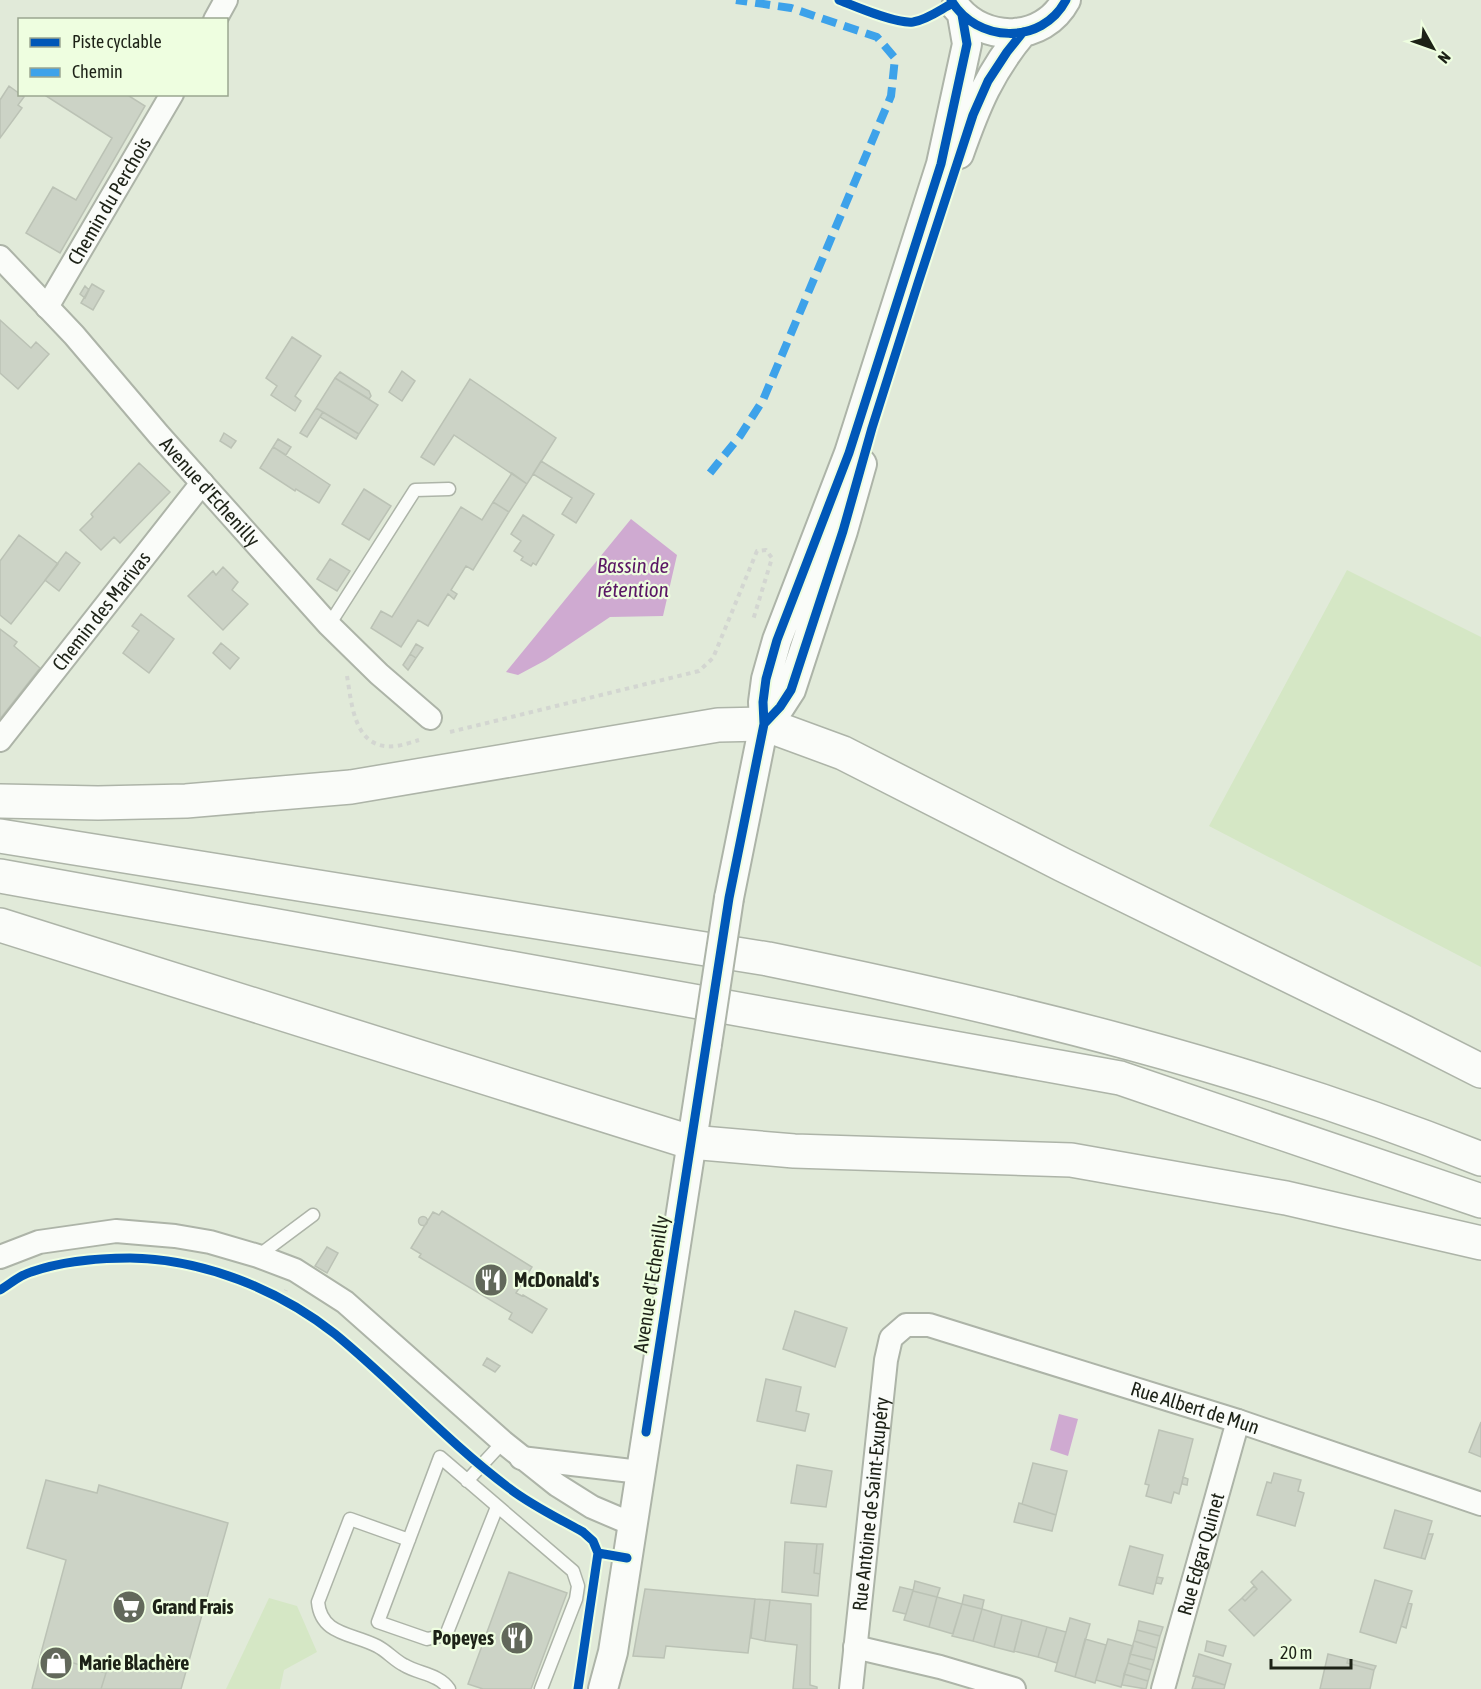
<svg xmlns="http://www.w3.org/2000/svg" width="1481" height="1689" font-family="'Asap Condensed',sans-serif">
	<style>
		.green { fill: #d5e7c5 }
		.water { fill: #cfaad1 }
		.building { fill: #ccd3c6; stroke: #bbc2b5; stroke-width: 1.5 }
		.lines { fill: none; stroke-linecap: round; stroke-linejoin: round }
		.service-casing { stroke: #adb4a8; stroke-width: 15 }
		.minor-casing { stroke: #adb4a8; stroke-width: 26 }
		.tertiary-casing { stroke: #adb4a8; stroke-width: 32 }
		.trunk-casing { stroke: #adb4a8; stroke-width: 36 }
		.path { stroke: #d3d6d1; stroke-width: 4; stroke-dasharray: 4.5 4.5; stroke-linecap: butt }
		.service { stroke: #fafcf9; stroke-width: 12 }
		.minor { stroke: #fafcf9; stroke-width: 22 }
		.tertiary { stroke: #fafcf9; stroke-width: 28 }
		.trunk { stroke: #fafcf9; stroke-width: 33 }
		.tertiary-bridge-casing { stroke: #adb4a8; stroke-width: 32; stroke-linecap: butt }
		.tertiary-bridge { stroke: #fafcf9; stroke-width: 28 }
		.quiet { stroke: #3da2ea; stroke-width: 8; stroke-dasharray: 15 8; stroke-linecap: butt }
		.cycleway-casing { stroke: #eefee0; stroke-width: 13 }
		.cycleway { stroke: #0057b8; stroke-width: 9 }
		.labels { text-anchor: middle; stroke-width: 4.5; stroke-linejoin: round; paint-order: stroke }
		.street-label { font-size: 20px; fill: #1d2217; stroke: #eefee0 }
		.poi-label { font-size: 20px; font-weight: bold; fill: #1d2217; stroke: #eefee0; text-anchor: start }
		.water-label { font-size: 21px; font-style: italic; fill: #5b1765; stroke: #eefee0 }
	</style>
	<rect width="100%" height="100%" fill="#e1ead9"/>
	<path class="green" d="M1347,570l134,67v330l-272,-141z
		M269,1598l28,8 20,46 -33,18 -4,19h-54z"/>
	<path class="water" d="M631,519l46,36 -14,61 -53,1 -64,43 -28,15 -12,-3z
		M1059,1414l19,5 -10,37 -18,-6z"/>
	<path class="building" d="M9,86l15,11 -6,8 4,3 -22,30v-38z
		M43,94h83l19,12 -85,147 -34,-20 27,-46 23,13 36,-62z
		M92,284l12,7 -11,19 -12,-7z
		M85,286l4,4 -4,8 -5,-4z
		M0,320l31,28 5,-6 13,12 -31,35 -18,-16z
		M292,337l29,19 -26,40 6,5 -6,10 -24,-16 6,-9 -11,-8z
		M402,371l13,10 -13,20 -13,-9z
		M340,372l29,19 2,5 -2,3 -34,-21z
		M335,378l43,27 -19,29 -43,-26z
		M470,379l86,59 -29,46 -73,-49 -20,30 -13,-8z
		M316,408l7,4 -16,25 -7,-4z
		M323,412l36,22 -3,5 -36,-22z
		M224,433l12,8 -5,7 -11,-7z
		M278,439l13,8 -5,8 -13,-8z
		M273,447l57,38 -11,18 -23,-14 -1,2 -35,-23z
		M541,461l53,33 -18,29 -14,-9 10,-16 -39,-24z
		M139,463l31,29 -50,51 -6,-6 -13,13 -21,-20 13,-13 -2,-3z
		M512,473l15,11 -18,28 -16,-10z
		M364,489l27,17 -22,34 -27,-16z
		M493,502l16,10 -36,58 -7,-4 -15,24 6,4 -3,5 -6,-5 -20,32 -10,-6 -17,27 -30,-19 10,-17 11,6 69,-110 21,13z
		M523,515l31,20 -18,30 -3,-2 -2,3 -10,-6 2,-3 -9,-6 7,-10 -10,-7z
		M19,535l39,29 -47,60 -11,-9v-54z
		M66,552l14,11 -21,28 -14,-11z
		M330,559l20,12 -13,20 -20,-12z
		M223,567l15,15 -6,8 16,14 -25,26 -35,-34 25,-25 3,4z
		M141,614l33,25 -25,34 -26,-20 16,-22 -7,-5z
		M0,629l17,13 -3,4 26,22 -40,51z
		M221,643l18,15 -9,11 -17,-16z
		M416,644l7,4 -7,10 -6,-4z
		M410,654l6,4 -8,12 -5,-5z
		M442,1211l90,56 -16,26 6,3 1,-1 24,14 -15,24 -23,-14 3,-6 -93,-56 2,-3 -10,-6 22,-36 6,3z
		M418.5 1221a4.5 4.5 0 1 1 9 0a4.5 4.5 0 1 1-9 0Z
		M327,1247l11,6 -11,20 -12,-7z
		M795,1311l52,17 -12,39 -52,-18z
		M487,1358l13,8 -5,6 -12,-7z
		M766,1379l35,8 -5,24 13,3 -4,17 -48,-10z
		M1481,1422v35l-12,-5z
		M1159,1430l34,9 -14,55 -5,-2 -3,11 -25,-7 3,-11 -4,-1z
		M1033,1463l34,8 -11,44 -34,-11z
		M797,1465l35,6 -6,36 -35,-4z
		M1274,1473l27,7 -3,11 6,2 -9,33 -38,-11 10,-33 4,1z
		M1183,1477l5,2 -1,6 -5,-1z
		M46,1480l51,13 2,-8 129,38 -47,166h-80l5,-16 -65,-20 25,-93 -39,-12z
		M1019,1503l37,12 -4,16 -38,-9z
		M1395,1510l37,11 -11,37 -37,-10z
		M1428,1534h5l-8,25 -4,-1z
		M785,1542l32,2 -3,29 6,1 -2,22 -36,-4z
		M817,1544h6l-3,30 -6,-1z
		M1130,1546l33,9 -10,39 -34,-9z
		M1262,1571l29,29 -37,36 -25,-26 13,-12 3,3 12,-12 -6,-7z
		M509,1572l58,21 -36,96h-48l-15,-5z
		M1157,1577l6,1 -2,6 -5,-1z
		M1375,1580l37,11 -16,52 -36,-11z
		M915,1581l25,7 -3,9 -24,-6z
		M1254,1586l3,3 -12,12 -3,-3z
		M900,1587l13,3 -7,24 -13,-3z
		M645,1589l110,10 -7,54 -82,-7 -2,12 -31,-2z
		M913,1591l24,6 -8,30 -25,-7z
		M964,1595l20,5 -2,9 -20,-5z
		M937,1597l25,7 -9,30 -24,-7z
		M755,1599l15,1 -5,41 -14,-3z
		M770,1600l41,4 -1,81 7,2v2h-24l4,-44 -32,-4z
		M1408,1603l4,1 -6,24 -5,-2z
		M962,1604l20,5 -9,32 -21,-5z
		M982,1609l20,6 -8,32 -21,-6z
		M1002,1615l20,5 -8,32 -20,-5z
		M1070,1618l20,6 -15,53 -20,-6z
		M1022,1620l25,7 -9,30 -24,-6z
		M1139,1621l24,6 -3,9 -23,-6z
		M1047,1627l19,5 -9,31 -19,-6z
		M1137,1630l23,6 -3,12 -23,-7z
		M1085,1639l21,6 -11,38 -20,-6z
		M1108,1639l25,7 -12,41 -25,-7z
		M1134,1641l23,7 -3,12 -24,-6z
		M1207,1641l19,5 -3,10 -18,-5z
		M41,1653l65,20 -5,16h-69z
		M1130,1654l24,6 -3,10 -23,-7z
		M1199,1654l32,10 -6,21 -32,-9z
		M1328,1654l20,5 -1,4 27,7 -4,19h-50z
		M1348,1659l28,7 -2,4 -27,-7z
		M1128,1663l23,7 -3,11 -24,-7z
		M1124,1674l24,7 -2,8 -24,-4z
		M1196,1676l29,9 -1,4h-32z"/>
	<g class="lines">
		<g class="service-casing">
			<path id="service" d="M329,625l86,-135 34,-1
				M258,1256l55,-41
				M467,1481l36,-39
				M497,1507l-51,128 -19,4 -49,-17 62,-165 133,114 5,15 -2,13 -35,90
				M409,1540l-59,-21 -32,83c3,33 34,31 59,44 10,5 17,14 27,19 15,9 35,9 45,24"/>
		</g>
		<g class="minor-casing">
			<g id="minor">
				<path d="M215,20l11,-20"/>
				<path id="s1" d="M0,257l74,78 85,100 170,190 50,49 51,44"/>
				<path id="s2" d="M47,307l125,-213"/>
				<path id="s3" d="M0,740l202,-257"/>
				<path d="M0,1257l39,-15 77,-11 59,5 35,6 48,14 37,14 50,32 158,140 54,43 35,22 40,17"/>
				<path d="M521,1458l119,14"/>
				<path d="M855,1647l85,20 74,22"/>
				<path id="s4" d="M851,1689l35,-329 5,-22 15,-13h23l309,96 243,83"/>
				<path id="s5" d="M1163,1689l75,-268"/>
			</g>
		</g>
		<g class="tertiary-casing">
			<path id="tertiary" d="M956,7c28,36 87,36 110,-7
				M959,154c17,-48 31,-83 64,-122
				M764,724l16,-17 11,-17 52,-159 19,-67
				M729,898l35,-174 -1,-22 3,-23 11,-39 72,-187 92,-289 26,-120 -5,-29
				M603,1689l10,-37 94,-608"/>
		</g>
		<g class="trunk-casing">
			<path id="trunk" d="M0,801l98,2 88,-2 165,-14 367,-62 46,-1 79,29 220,112 341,167 77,39
				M0,836l768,123c242,49 483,108 713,200
				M0,876l1120,202 361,123
				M0,925l690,217 104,9 277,9 215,38 195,45"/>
		</g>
		<path class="path" d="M347,676c5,29 7,75 49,70 8,-1 16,-4 23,-6
			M450,732l249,-61 14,-13 44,-107 9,-1 6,8 -19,62
			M282,1299l4,-9"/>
		<use href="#service" class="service"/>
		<use href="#minor" class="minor"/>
		<use href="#tertiary" class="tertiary"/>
		<use href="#trunk" class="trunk"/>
		<g class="tertiary-bridge-casing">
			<path id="tertiary-bridge" d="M707,1044l22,-146"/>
		</g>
		<use href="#tertiary-bridge" class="tertiary-bridge"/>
		<path class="quiet" d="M710,473l30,-37 23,-36 128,-304 4,-38 -18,-21 -86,-29 -55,-8"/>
		<g class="cycleway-casing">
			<path id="cycleway" d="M839,0c18,7 57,24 74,22 14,-2 28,-13 40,-19
				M951,0c25,43 91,46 115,0
				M764,724l16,-17 11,-17 52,-159 29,-103 46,-145 55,-168 15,-34 19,-29 16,-20
				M0,1290c10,-6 20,-15 31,-18 32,-11 66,-14 99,-14 73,1 148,31 205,76 60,49 112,108 174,154 22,17 49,30 74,44l10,9 5,12 29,5
				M646,1432l83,-534 35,-174 -1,-22 3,-23 11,-39 72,-187 92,-289 26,-120 -5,-29
				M578,1689l20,-136"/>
		</g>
		<use href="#cycleway" class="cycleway"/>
	</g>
	<defs>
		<g id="restaurant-disc" transform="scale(1.725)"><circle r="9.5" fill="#62685b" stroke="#eefee0"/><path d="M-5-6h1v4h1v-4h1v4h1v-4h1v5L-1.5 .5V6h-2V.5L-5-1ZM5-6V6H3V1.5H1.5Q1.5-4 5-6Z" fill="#fff"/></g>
		<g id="supermarket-disc" transform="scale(1.725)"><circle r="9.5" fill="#62685b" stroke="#eefee0"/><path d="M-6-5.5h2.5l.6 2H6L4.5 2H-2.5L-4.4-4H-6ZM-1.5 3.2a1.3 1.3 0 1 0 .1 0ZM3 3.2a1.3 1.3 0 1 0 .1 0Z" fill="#fff"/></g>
		<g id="shop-disc" transform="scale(1.725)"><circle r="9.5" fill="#62685b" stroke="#eefee0"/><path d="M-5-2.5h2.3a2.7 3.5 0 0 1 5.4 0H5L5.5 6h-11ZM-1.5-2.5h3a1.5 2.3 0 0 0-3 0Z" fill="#fff"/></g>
	</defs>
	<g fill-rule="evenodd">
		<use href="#restaurant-disc" x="491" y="1280"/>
		<use href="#supermarket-disc" x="129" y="1607"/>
		<use href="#restaurant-disc" x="517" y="1638"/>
		<use href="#shop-disc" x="56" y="1663"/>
	</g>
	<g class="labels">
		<g class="street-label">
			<text dy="7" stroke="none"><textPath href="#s2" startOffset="123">Chemin du Perchois</textPath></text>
			<text dy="7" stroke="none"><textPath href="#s1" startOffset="315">Avenue d'Echenilly</textPath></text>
			<text dy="7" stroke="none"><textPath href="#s3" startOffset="164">Chemin des Marivas</textPath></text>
			<text transform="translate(651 1284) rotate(-81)" y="7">Avenue d'Echenilly</text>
			<text dy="7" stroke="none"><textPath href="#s4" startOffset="675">Rue Albert de Mun</textPath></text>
			<text dy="7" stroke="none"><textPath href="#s4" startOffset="186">Rue Antoine de Saint-Exupéry</textPath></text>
			<text dy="7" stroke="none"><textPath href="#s5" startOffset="140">Rue Edgar Quinet</textPath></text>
		</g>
		<g class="poi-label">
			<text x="514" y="1287">McDonald's</text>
			<text x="152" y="1614">Grand Frais</text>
			<text x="494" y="1645" text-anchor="end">Popeyes</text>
			<text x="79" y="1670">Marie Blachère</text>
		</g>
		<g class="water-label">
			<text x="633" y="573">Bassin de<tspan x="633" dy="24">rétention</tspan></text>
		</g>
	</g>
	<rect x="18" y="18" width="210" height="78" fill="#eefee0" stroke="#9aa690" stroke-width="1.5"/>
	<rect x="30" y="38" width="30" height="9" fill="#0057b8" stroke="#9aa690" stroke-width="1.5"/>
	<text x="72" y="48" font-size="18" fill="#1d2217">Piste cyclable</text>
	<rect x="30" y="68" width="30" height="9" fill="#3da2ea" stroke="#9aa690" stroke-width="1.5"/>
	<text x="72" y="78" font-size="18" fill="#1d2217">Chemin</text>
	<g transform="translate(1433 48) rotate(130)" stroke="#eefee0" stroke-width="4.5" paint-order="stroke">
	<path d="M0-4.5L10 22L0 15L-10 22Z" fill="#1d2217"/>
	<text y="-9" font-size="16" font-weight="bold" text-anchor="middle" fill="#1d2217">N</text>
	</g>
	<path d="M1271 1659v9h80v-9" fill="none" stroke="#1d2217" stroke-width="3"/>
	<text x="1280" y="1659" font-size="18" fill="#1d2217" stroke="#eefee0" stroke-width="4.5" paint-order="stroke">20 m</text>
</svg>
